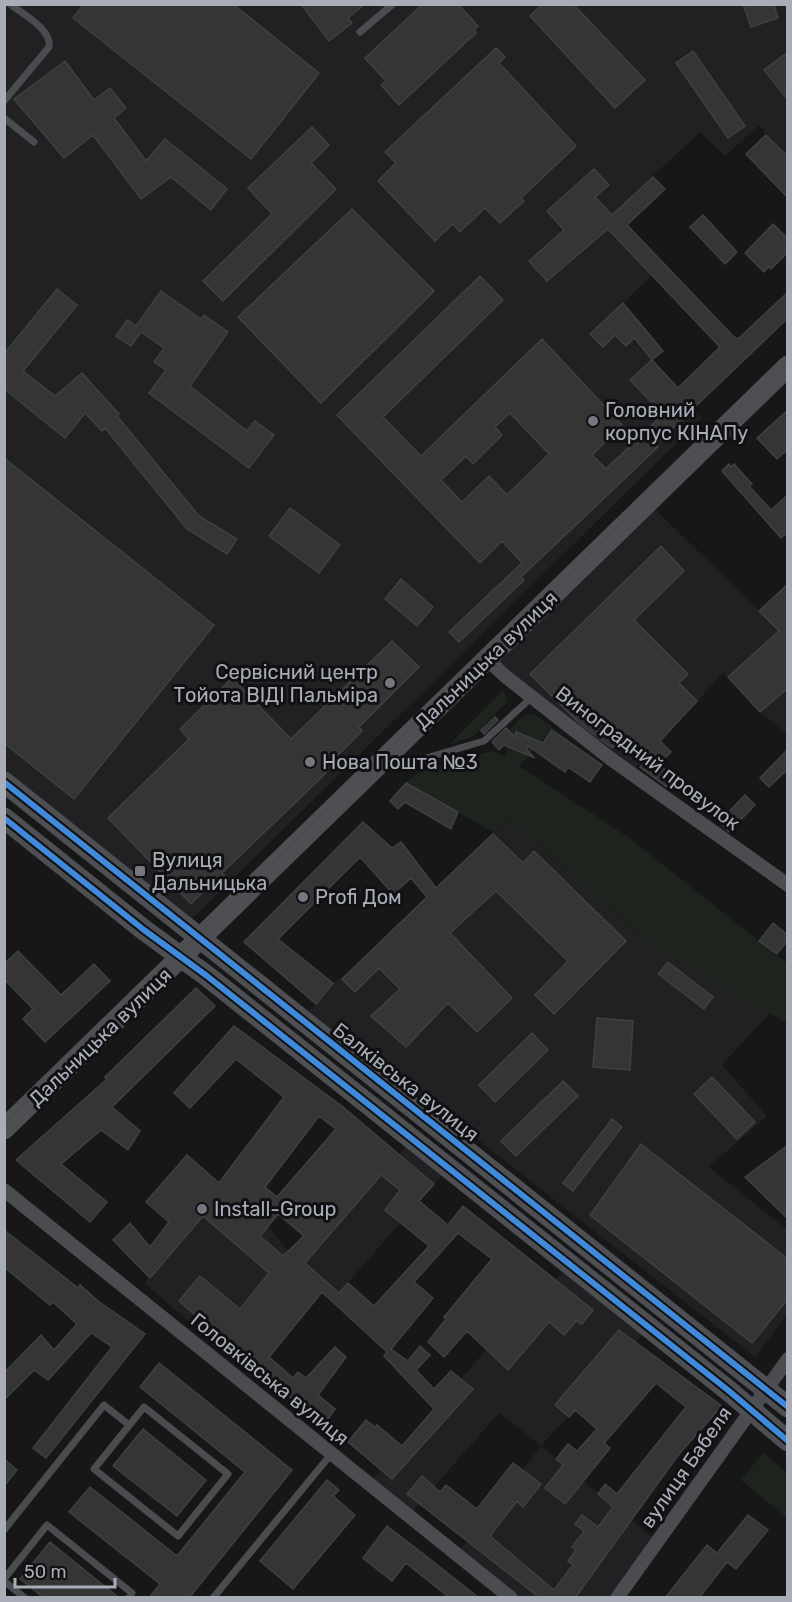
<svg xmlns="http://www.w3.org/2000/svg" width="792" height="1602" font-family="Rubik,sans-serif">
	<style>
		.built { fill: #212123 }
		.green { fill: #1d241e }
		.building { fill: #353536; stroke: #3f4043; stroke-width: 1.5; fill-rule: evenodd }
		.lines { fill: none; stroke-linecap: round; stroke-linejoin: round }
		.lane { stroke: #4b4c50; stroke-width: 7 }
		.street { stroke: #4b4c50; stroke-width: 14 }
		.primary { stroke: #4d4f52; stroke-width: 21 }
		.tram { stroke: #4b4c4f; stroke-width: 1.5 }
		.cycleway-casing { stroke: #111113; stroke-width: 10 }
		.cycleway { stroke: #408adc; stroke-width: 6 }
		.poi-dot { fill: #757880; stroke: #111113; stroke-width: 2 }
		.labels { text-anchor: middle; stroke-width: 6; stroke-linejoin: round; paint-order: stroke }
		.poi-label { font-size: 20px; fill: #a8adb8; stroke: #111113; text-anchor: start }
		.street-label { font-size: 20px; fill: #a8adb8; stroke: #111113 }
	</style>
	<rect width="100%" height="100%" fill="#171717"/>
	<path class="built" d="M4,5h783v152l-28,-32 -34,31 -25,-24 -97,91 49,52 -41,40 91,103 -513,504 -184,-151z
		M651,505l120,118 16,-15v125l-27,-21 -36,-40 -92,100 -141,-112z
		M511,819l143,128 117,65 -49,53 45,51 -58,51 78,63v85l-32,42 -305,-239 -148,-99 31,-36 11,-6 149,-145z
		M406,1146l35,30 -102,117 -10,-9 -78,91 -107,-92 34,-38 3,-13 -35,-30 41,-47 81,71 19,24 18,13z
		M566,1269l77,65 -102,112 115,94 -41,57h-102l-56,-43 84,-108 -42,-33 -89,101 -39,-32 115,-132z"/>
	<path class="green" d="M503,690l5,11 -34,35 -25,9z
		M528,714l8,1 17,13 -34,38 109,71 159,126v60l-133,-76 -143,-128 -18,13 -87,-49 15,-13 71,-19 13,5 3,-6 -7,-9 18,-22z
		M763,1453l24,20v45l-46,-38z"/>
	<path class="building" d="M84,4h149l86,69 -68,86 -178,-141z
		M301,4h64l-17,14 4,5 -23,18z
		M423,4h35l20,22 -4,4 2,3 -77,72 -18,-20 5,-4 -21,-23z
		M542,4h31l72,76 -30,28 -85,-92z
		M743,4h31l4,14 -27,9z
		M496,48l9,9 -6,6 77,83 -55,52 3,3 -24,22 -15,-15 -25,24 -7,-8 -18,17 -57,-60 18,-18 -11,-11z
		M693,51l52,75 -17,12 -52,-75z
		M788,52v48l-24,-30z
		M65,61l29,39 16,-12 16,20 -12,10 32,43 19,-22 62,50 -16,21 -40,-33 -30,22 -48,-64 -29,23 -50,-59z
		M312,127l17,18 -18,18 25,26 -113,112 -20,-20 69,-67 -24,-26z
		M766,135l22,22v41l-42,-44z
		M594,169l15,16 -14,12 17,18 41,-38 12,12 -38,36 106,111 5,3 50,-47v26l-132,126 2,3 -137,130 3,3 -65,62 -10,-10 73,-69 -20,-22 -22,22 -143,-148 143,-139 23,24 -120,117 38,39 121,-117 80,86 -30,30 14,14 51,-49 -5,-6 5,-6 -27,-28 22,-20 26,28 42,-41 -112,-118 -61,52 -18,-20 35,-31 -17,-19zM510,413l39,41 -42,41 -18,-19 -27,26 -21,-22 25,-24 7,8 29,-29 -7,-8z
		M352,209l82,82 -113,112 -83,-86z
		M703,215l34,37 -12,12 -35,-37z
		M773,224l15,15v13l-17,17 -2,-3 -5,6 -19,-19z
		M57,289l20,16 -54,66 32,25 27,-23 37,41 -2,2 82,100 38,23 -10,15 -40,-25 -82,-101 -3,3 -17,-18 -20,25 -61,-49v-35z
		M161,291l40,28 3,-4 24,17 -38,54 57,45 8,-10 19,14 -25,33 -100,-75 17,-23 -12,-8 10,-14 -23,-16 -10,14 -15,-10 11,-16 9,6z
		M623,303l40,48 -11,9 -18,-22 -8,8 -11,-11 -12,12 -13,-13z
		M788,410v39l-11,10 -20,-21z
		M4,458l210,167 -140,174 -70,-56z
		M729,464l2,3 3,-3 18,20 -3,2 22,24 17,-15v37l-7,6 -59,-67z
		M290,508l50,37 -21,28 -50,-37z
		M661,546l23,25 -50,49 54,54 -9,9 18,18 -37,40 11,11 -12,12 17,16 -8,8 -28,-21 5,-6 -25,-21 -8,8 -32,-24 -50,-50z
		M401,579l32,28 -16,19 -32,-27z
		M788,584v104l-28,24 -32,-35 51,-46 -20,-20z
		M392,641l27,26 -60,60 3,4 -28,28 -9,15 -103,99 7,7 -8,9 -8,-7 -22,22 -83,-86 81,-79 -9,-10 52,-51 59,61z
		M495,717l3,3 -14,14 -3,-4z
		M506,728l9,9 1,-5 27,11 9,-13 50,35 -12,17 -22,-15 -3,5 -37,-26 -2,3 9,9 -31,-13 -5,5 -7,-8z
		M788,749v20l-19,18 -9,-9z
		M406,783l52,29 -7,17 -46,-27 -7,7 -8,-8z
		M745,795l10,10 -26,27 -10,-10z
		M363,822l29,26 9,-6 35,46 57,-54 30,29 11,-12 92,90 -72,73 -19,-19 33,-34 -72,-70 -46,42 62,65 -35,34 -29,-29 -42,44 -35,-31 29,-27 -21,-21 -24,24 -13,-13 85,-82 -16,-19 -18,16 -33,-37 -82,82 55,44 -17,21 -72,-62z
		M773,923l15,12v5l-11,14 -18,-13z
		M18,951l43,44 33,-31 16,17 -65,61 -22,-23 10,-10 -29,-30v-15z
		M668,962l45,35 -9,12 -46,-35z
		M196,988l19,18 -103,101 28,24 -12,19 -27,-20 -40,34 46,38 -17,20 -74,-62 91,-81 -2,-2z
		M597,1018l36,3 -3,49 -37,-3z
		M234,1026l109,81 91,77 -15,17 29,24 15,-19 130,104 -11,14 -6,-3 -12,14 -15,-13 -41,48 -41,-39 -23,26 -16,-15 18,-23 -2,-2 48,-58 -34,-26 -44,49 19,16 -42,51 17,12 12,-15 10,9 -14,15 18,19 17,-18 22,18 -81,90 -44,-37 18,-22 9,7 2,-2 25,21 32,-37 -50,-53 3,-4 -65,-60 -53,65 24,21 5,-6 8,6 29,-31 11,10 -28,38 17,14 -10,14 -41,-30 -105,-92 21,-25 40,33 29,-36 -66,-57 -53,62 -37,-38 17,-17 20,24 19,-25 -23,-20 41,-47 32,28 65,-86 -48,-38 -46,49 -16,-15zM319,1116l17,13 -59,68 -12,-10zM381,1175l19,15 -15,20 44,36 -55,60 -26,-23 -9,10 -34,-30zM278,1214l26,22 -21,20 -23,-20z
		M532,1033l16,17 -53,52 -16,-17z
		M712,1077l43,45 -18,17 -43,-45z
		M563,1081l15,15 -62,60 -15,-15z
		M612,1119l10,8 -49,64 -10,-8z
		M641,1144l147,115v40l-36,44 -162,-128z
		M788,1145v74l-43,-42z
		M4,1230l74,58 2,-3 18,16 47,33 -99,124 -13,-10 79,-101 -21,-14 -43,47 -14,-10 -30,30v-27l37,-38 13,15 23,-26 -24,-22 -3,3 -46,-38z
		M619,1330l103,76 -43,48 -104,144h-35l-133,-104 15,-18 18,16 6,-7 31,24 36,-46 28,21 -18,23 -6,-6 -27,35 64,54 19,-25 -5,-4 8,-11 -4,-3 12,-16 -9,-7 7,-9 16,12 15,-20 -15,-13 7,-10 12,10 69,-87 -30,-24 -52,60 6,5 -45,56 -20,-16 18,-23 -7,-6 12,-15 9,7 20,-22 -22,-19 -6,7 -14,-12z
		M159,1363l133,107 -103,128h-40l11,-14 -91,-72 21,-25 87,69 68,-84 -105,-85z
		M143,1429l63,51 -29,36 -64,-50z
		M4,1459l13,11 -13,16z
		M327,1480l12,10 -6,6 22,19 -62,74 -33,-28z
		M748,1515l20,15 -32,39 -9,-7 -28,36h-34l42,-53 10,8z
		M387,1526l39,30 53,42h-29l-44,-35 -14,18 -29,-23z
		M50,1542l69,56h-75l-24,-19z"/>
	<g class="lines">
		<path class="lane" d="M360,32l33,-28
			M4,101l45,-54c3,-18 -27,-33 -39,-43
			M4,118l30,24
			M384,767l18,-2 82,-24 48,-44
			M144,1407l84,67 -50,62 -84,-67z
			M4,1530l100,-125 25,20
			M4,1579l43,-54 85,68 -3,5
			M4,1581l21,17
			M213,1598l119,-145"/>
		<path class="street" d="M487,659l18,17 106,83 177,126
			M4,1190l507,408
			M617,1598l171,-239"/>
		<path class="primary" d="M4,782l784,625
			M4,818l140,112 63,46 522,415 59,50
			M4,1129l784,-763"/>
		<path class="tram" d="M4,1124l784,-763"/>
		<g class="cycleway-casing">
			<path id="cycleway" d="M4,782l784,625
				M4,818l140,112 63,46 522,415 59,50"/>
		</g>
		<use href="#cycleway" class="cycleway"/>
	</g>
	<g class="poi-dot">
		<circle cx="593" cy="421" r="6"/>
		<circle cx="390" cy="683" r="6"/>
		<circle cx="310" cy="762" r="6"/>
		<rect x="134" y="865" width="12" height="12" rx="3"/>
		<circle cx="303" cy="897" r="6"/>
		<circle cx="202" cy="1209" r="6"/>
	</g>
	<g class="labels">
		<g class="poi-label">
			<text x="605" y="417">Головний<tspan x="605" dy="23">корпус КІНАПу</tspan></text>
			<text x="378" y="679" text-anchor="end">Сервісний центр<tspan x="378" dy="23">Тойота ВІДІ Пальміра</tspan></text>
			<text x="322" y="769">Нова Пошта №3</text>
			<text x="152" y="867">Вулиця<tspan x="152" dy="23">Дальницька</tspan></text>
			<text x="315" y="904">Profi Дом</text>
			<text x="214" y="1216">Install-Group</text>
		</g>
		<g class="street-label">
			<text transform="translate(486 660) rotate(-44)" y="7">Дальницька вулиця</text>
			<text transform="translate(648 758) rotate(37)" y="7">Виноградний провулок</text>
			<text transform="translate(100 1037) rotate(-44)" y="7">Дальницька вулиця</text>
			<text transform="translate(406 1082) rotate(38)" y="7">Балківська вулиця</text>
			<text transform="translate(270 1379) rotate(39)" y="7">Головківська вулиця</text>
			<text transform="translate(686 1467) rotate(-55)" y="7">вулиця Бабеля</text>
		</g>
	</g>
	<rect width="792" height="1602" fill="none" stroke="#a8adb8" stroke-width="12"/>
	<path d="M15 1578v9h100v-9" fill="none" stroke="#a8adb8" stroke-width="3"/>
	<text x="24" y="1578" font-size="18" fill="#a8adb8" stroke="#111113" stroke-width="4.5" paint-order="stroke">50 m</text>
</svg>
